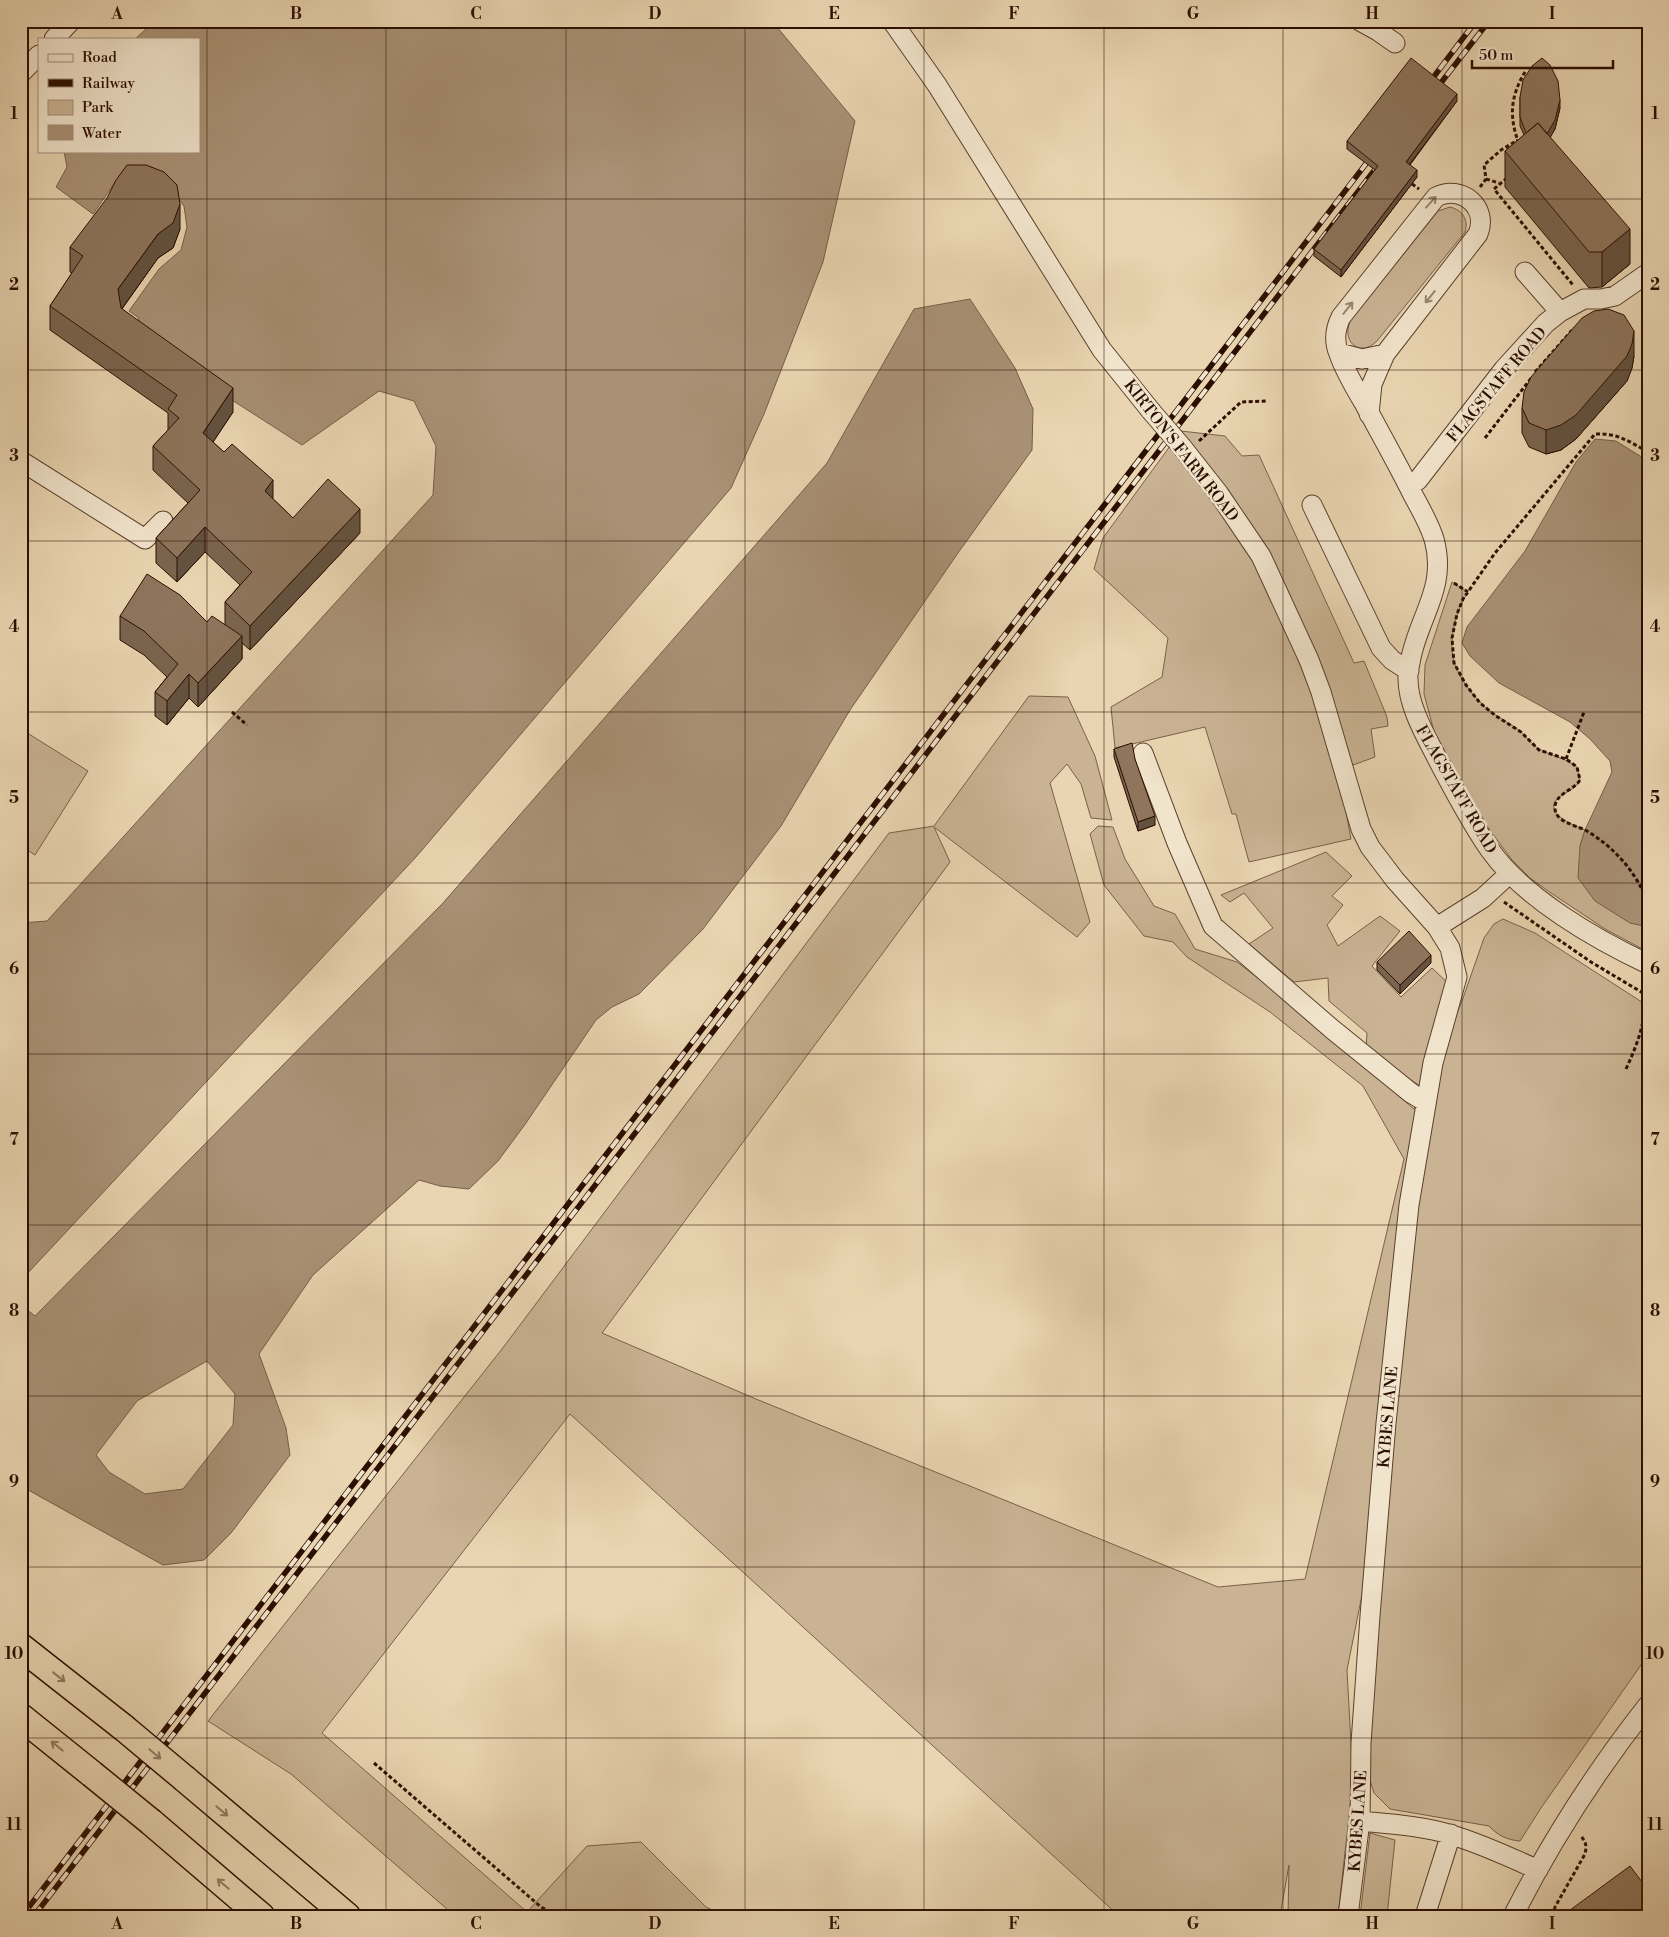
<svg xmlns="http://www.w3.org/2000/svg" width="1669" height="1937" font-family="'Libre Bodoni',serif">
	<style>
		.green { fill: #c9b393; stroke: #7a604a }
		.water { fill: #a99175; stroke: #775d46; fill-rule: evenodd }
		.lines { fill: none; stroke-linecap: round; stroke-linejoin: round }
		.stream { stroke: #775d46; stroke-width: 5.5 }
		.minor-casing { stroke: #5b402c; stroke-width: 21 }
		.highway-casing { stroke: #2c0e00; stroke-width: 29 }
		.path { stroke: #2c0e00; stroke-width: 3; stroke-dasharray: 4 2.5; stroke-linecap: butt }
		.minor { stroke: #f1e4cc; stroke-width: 19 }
		.highway { stroke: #e9d5b1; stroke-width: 26 }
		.rail-casing { stroke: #2c0e00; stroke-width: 5.5 }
		.rail { stroke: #f1e4cc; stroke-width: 4; stroke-dasharray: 11; stroke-linecap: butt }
		.minor-bridge-casing { stroke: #5b402c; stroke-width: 21; stroke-linecap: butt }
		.highway-bridge-casing { stroke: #2c0e00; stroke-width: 29; stroke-linecap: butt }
		.minor-bridge { stroke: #f1e4cc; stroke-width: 19 }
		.highway-bridge { stroke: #e9d5b1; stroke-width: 26 }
		.wall { fill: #7a654f; stroke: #2c0e00 }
		.shaded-wall { fill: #635240; stroke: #2c0e00 }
		.building { fill: #8e755c; stroke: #2c0e00 }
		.oneway { stroke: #988470 }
		.oneway2 { stroke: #947b61 }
		.grid { fill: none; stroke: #2c0e00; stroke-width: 1; stroke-opacity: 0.55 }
		.labels { text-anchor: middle; stroke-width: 5; stroke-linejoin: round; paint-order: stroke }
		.street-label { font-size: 16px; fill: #2c0e00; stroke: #f1e4cc }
		.neatline { fill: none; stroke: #2c0e00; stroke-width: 2 }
		.grid-label { font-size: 16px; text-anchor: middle; font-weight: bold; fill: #2c0e00 }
	</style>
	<rect width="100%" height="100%" fill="#e9d5b1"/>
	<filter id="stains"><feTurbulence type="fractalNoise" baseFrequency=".004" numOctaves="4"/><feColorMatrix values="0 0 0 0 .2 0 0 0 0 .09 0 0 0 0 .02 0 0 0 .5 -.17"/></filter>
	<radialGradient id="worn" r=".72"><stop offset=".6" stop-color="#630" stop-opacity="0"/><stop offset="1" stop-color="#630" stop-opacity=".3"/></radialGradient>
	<path class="green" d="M1450,207c12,3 19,12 15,25l-88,109c-18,18 -38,-1 -25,-23l86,-107z
		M1181,431l44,5 17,20 17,-1 95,208 10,-2 23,56 1,9 -17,3 4,28 -19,7 -18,4 13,71 -102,23 -13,-48h-4l-27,-87 -90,21 -4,-41 51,-30 6,-39 -74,-69 9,-31z
		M1452,582l16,10c-12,17 -21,52 -13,72 5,14 15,28 25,38 12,13 27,19 40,29 7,6 12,14 19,18 13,7 27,9 38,18l3,13c-4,8 -10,10 -18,15 -24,17 11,30 23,35l-5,16 65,81h3v25l-43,-23 -54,-36 -21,-15 -18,-18 -23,-31 -54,-94 -11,-41 1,-29z
		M1029,696l39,1 27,59 17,64 -21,-2 -10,-34 -14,-20 -17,19 40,139 -13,15 -143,-110 16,35 -348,471 154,66 462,188 87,-8 99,-420 -41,-73 -93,-74 -83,-55 -14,-15 -29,-6 -40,-51 -14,-51 8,-8 15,1 12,32 29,47 21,8 20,35 42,13 57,44 120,103 6,-23 -54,-37 1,-16 -38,-32 -1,-23 -34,4 -45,-38 24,-16 -29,-35 -14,9 -9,-7 105,-43 26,24 -20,20 11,9 -16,20 11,21 42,-30 20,15 -28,35 29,31 31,-29 18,17 -13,79 25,-63 22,-63 10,-14 9,-5 32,14 113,73v649l-107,153 -21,33c-12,-1 -22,-5 -31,-15l-99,-17 -16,-16 -7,-22 35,-503 -40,327 -15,75 6,110 -15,136h-50l1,-51 -9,51h-161l-549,-502 -248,319 205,179 60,-66 54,-4 65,65 18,9h-269l-164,-142 -83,-53 294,-372 387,-516 45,-7z
		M21,729l67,42 -53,84 -14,-9z
		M1370,1833l25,7 -8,76h-27z"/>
	<path class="water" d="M155,21h617l83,100 -32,141 -59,152 -33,74 -315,369 -390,418 -5,10v-362l26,-2 386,-426 3,-49 -22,-45 -35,-10 -77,54 -173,-111 10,-16 -10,-7 30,-42 22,-19 6,-23 -3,-21 -15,-19 -53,-6 -23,33 -37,-27 11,-20 -3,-16h135v-112h-64z
		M970,299l45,69 18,41 -1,41 -74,103 -108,157 -69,116 -78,103 -64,65 -27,13 -16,13 -70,103 -28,38 -29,28 -29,-3 -21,-6 -106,95 -54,79 27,74 4,27 -59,78 -27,27 -41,5 -142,-79v-181l14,11 408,-413 384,-440 87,-154zM207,1361l28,33 -2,31 -50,64 -38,5 -36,-22 -13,-17 41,-54z
		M1595,439l21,2 32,20v466l-18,-4 -35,-22 -17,-23 2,-32 5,-16 27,-58 -2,-11 -20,-22 -20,-17 -71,-39 -29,-27 -8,-13 5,-16 58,-76 51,-89z"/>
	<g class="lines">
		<path class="stream" d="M1521,22l3,-1"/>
		<g class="minor-casing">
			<path id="minor" d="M892,21l45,64 165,265 49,61
				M1360,21l18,10 17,12
				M54,39l17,-18
				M21,73l18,-18
				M1525,272l35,40
				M1339,353l23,6 23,-5
				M1369,414l3,-30 13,-30 93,-120c11,-27 -17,-50 -42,-37l-95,120c-6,12 -7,25 -2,37 6,17 16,34 25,49 16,30 33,60 48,90 8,15 17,30 22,46 14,50 -17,79 -24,124 -1,5 -3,11 -2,16 0,28 19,59 31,83 16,30 32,61 51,88 34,48 105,89 158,114
				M1182,447l37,47 42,62 48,104 12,32 40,137 9,18 25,33 42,47 13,21 7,29 -24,86 -24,142 -23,218 -16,193 -9,127 -1,78 -12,95
				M21,461l124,78 18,-18
				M1409,486l9,-6 86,-111 42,-46 14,-11 24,-13h17l14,-3 33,-23
				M1312,505l69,143 11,12 17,11
				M1143,753l34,90 36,83 119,103 79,64 15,9
				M1437,927l46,-29 26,-24
				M1360,1821c30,3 63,5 92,14 29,9 58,22 86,35
				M1425,1916l26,-82
				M1513,1916c38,-75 83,-145 135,-211"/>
		</g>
		<g class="highway-casing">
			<path id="highway" d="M21,1647l103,81
				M21,1717l71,57
				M185,1779l162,137
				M151,1822l110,94"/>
		</g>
		<path class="path" d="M1519,144c-10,-27 -9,-47 6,-72
			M1507,178l-13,11 79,96
			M1486,179l13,4
			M1412,184l7,5
			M1480,187l6,-8 -2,-14 17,-15 17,-10
			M1535,372l39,-44
			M1485,438l47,-61
			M1199,441l42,-39 25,-1
			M1648,452c-20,-11 -30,-19 -53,-18l-100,119 -32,46 -6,15 -5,24 2,25 12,22 14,18 16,13 25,16 18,18 27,9 11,8 3,13c-6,10 -25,14 -25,27 -1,15 21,18 32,24 28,17 48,40 61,71
			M1454,583l14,9
			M232,712l15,13
			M1566,759l18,-47
			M1504,902l87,60 57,34
			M1626,1069c11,-24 20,-47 19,-73
			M374,1763l167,144 17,9
			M1553,1916l2,-9 30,-53c2,-9 1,-12 -5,-19"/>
		<use href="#minor" class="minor"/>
		<use href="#highway" class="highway"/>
		<g class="rail-casing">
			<path id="rail" d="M1426,87l50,-66
				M1433,93l56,-72
				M22,1916l1353,-1764
				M34,1916l1349,-1757"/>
		</g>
		<use href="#rail" class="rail"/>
		<g class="minor-bridge-casing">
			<path id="minor-bridge" d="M1151,411l31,36"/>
		</g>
		<g class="highway-bridge-casing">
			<path id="highway-bridge" d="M124,1728l61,51
				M92,1774l59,48"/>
		</g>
		<use href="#minor-bridge" class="minor-bridge"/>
		<use href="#highway-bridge" class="highway-bridge"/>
	</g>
	<path class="wall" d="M1644,21h4v47l-4,-14z
		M1520,97l40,11 -5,21 -5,8 80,127 -28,23 -13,1 -84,-101v-36l19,-16 -4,-9z
		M1457,101l-47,64 7,12 -76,100 -27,-21v-7l61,-79 -28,-21v-8z
		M180,229l-7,19 -15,10 -36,51 111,103 -20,30 80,76 67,15 -110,117 -8,-7v16l-44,48 -9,-9 -22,27 -12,-9v-24l12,-15 -23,-22 -24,-15v-24l87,6 18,3v-23l15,-17 -35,-33 -28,30 -21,-19v-25l32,-35 -35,-33v-24l15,-16v-17l-118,-83v-24l22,-33 -2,-1v-25z
		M1634,356l-2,12 -5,13 -51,58 -15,11 -15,4 -17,-7 -7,-14v-25z
		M1114,749l41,76 -17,6 -24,-74z
		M1377,962l54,1 -31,31 -23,-24z"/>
	<path class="shaded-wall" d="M1457,94v7l-51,68v-7z
		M1560,100v8l-5,21 -9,16 -11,9z
		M1417,170v7l-76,100v-7z
		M180,204v25l-7,19 -15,10 -40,56v-25z
		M1630,229v35l-28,23v-35z
		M1634,331v25l-2,12 -5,13 -51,58 -15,11 -15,4v-24z
		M233,388v24l-30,45v-24z
		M273,480v25l-8,-14z
		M360,509v24l-110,117v-24z
		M205,527v25l-28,30v-24z
		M242,636v23l-44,48v-24z
		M189,674v24l-22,27v-24z
		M1155,816v9l-17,6v-9z
		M1431,955v8l-31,31v-9z"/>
	<path class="building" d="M1644,21h4v11z
		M1411,58l46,36 -51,68 11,8 -76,100 -27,-21 64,-83 -31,-25z
		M1542,58l8,7 8,16 2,19 -5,20 -8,14 -9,-11 -12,10 -6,-16v-20l3,-17 9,-14z
		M1538,123l92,106 -28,23h-13l-84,-101z
		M127,165h19l18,7 13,13 3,19 -7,19 -15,11 -40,55 3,19 112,80 -30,45 21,19 8,-8 41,36 -8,11 28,27 35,-39 32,30 -110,117 -25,-24 27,-30 -47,-45 -28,31 -21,-20 44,-48 -47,-44 26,-28 -11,-9 9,-14 -127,-89 33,-50 -13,-9 37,-49 9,-18z
		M1608,309l16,6 10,16 -2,13 -5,12 -51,59 -15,10 -15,5 -17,-7 -7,-15 2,-16 7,-15 51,-59 12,-7z
		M147,574l33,21 27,27 5,-6 30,20 -44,47 -9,-9 -22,27 -12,-9 23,-28 -34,-33 -24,-15z
		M1132,743l3,16 20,57 -17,6 -24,-73z
		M1409,931l22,24 -31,30 -23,-23z
		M1630,1866l18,24v26h-86z"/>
	<defs><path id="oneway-shaft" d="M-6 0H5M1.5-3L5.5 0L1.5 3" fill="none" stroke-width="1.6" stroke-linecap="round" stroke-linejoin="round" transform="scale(1.25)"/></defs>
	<g class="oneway">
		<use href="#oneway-shaft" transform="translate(1431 202) rotate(-48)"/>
		<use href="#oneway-shaft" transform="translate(1430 297) rotate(129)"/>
		<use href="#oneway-shaft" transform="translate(1348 308) rotate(-52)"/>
	</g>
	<g class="oneway2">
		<use href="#oneway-shaft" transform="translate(59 1677) rotate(38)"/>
		<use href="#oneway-shaft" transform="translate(57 1746) rotate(-141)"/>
		<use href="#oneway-shaft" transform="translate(155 1754) rotate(40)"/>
		<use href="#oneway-shaft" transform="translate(222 1811) rotate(40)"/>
		<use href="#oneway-shaft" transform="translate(223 1884) rotate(-140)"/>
	</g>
	<path class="grid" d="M207,21v1895M386,21v1895M566,21v1895M745,21v1895M924,21v1895M1104,21v1895M1283,21v1895M1462,21v1895M21,199h1627M21,370h1627M21,541h1627M21,712h1627M21,883h1627M21,1054h1627M21,1225h1627M21,1396h1627M21,1567h1627M21,1738h1627"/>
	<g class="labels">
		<g class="street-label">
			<text transform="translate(1496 384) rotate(-50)" y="6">FLAGSTAFF ROAD</text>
			<text transform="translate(1182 450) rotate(52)" y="6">KIRTON'S FARM ROAD</text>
			<text transform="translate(1457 789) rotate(60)" y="6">FLAGSTAFF ROAD</text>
			<text transform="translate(1387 1417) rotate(-85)" y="6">KYBES LANE</text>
			<text transform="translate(1357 1821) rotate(-86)" y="6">KYBES LANE</text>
		</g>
	</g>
	<rect width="1669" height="1937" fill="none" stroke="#e9d5b1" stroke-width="55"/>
	<rect x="38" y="38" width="162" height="115" fill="#f1e4cc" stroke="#a28e7a"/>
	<rect x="48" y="54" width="25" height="8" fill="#f1e4cc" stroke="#a28e7a"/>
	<text x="82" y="62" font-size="15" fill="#2c0e00">Road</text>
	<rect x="48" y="79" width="25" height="8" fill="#2c0e00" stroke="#a28e7a"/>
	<text x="82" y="88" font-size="15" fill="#2c0e00">Railway</text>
	<rect x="48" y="100" width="25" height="15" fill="#c9b393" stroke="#a28e7a"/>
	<text x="82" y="112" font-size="15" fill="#2c0e00">Park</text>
	<rect x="48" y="125" width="25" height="15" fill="#a99175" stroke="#a28e7a"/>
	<text x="82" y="138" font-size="15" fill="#2c0e00">Water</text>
	<path d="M1472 60v8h141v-8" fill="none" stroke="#2c0e00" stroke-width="2.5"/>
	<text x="1479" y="60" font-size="15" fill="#2c0e00" stroke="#f1e4cc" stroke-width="4" paint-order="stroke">50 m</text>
	<rect x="28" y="28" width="1614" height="1882" class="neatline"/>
	<g class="grid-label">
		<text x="117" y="19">A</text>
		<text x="296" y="19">B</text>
		<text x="476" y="19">C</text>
		<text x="655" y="19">D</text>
		<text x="834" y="19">E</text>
		<text x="1014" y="19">F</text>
		<text x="1193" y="19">G</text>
		<text x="1372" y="19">H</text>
		<text x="1552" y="19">I</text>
		<text x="14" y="119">1</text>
		<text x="1655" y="119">1</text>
		<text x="14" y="290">2</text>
		<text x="1655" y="290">2</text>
		<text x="14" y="461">3</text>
		<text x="1655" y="461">3</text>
		<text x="14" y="632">4</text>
		<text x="1655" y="632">4</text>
		<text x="14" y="803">5</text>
		<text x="1655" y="803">5</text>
		<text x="14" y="974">6</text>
		<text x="1655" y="974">6</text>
		<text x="14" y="1145">7</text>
		<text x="1655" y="1145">7</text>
		<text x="14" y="1316">8</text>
		<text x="1655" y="1316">8</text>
		<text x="14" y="1487">9</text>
		<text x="1655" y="1487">9</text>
		<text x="14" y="1659">10</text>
		<text x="1655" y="1659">10</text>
		<text x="14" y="1830">11</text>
		<text x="1655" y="1830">11</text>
		<text x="117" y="1929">A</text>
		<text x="296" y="1929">B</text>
		<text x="476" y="1929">C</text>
		<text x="655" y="1929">D</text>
		<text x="834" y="1929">E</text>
		<text x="1014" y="1929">F</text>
		<text x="1193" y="1929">G</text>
		<text x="1372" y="1929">H</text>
		<text x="1552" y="1929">I</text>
	</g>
	<rect width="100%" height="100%" filter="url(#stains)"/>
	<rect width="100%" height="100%" fill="url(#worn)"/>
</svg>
